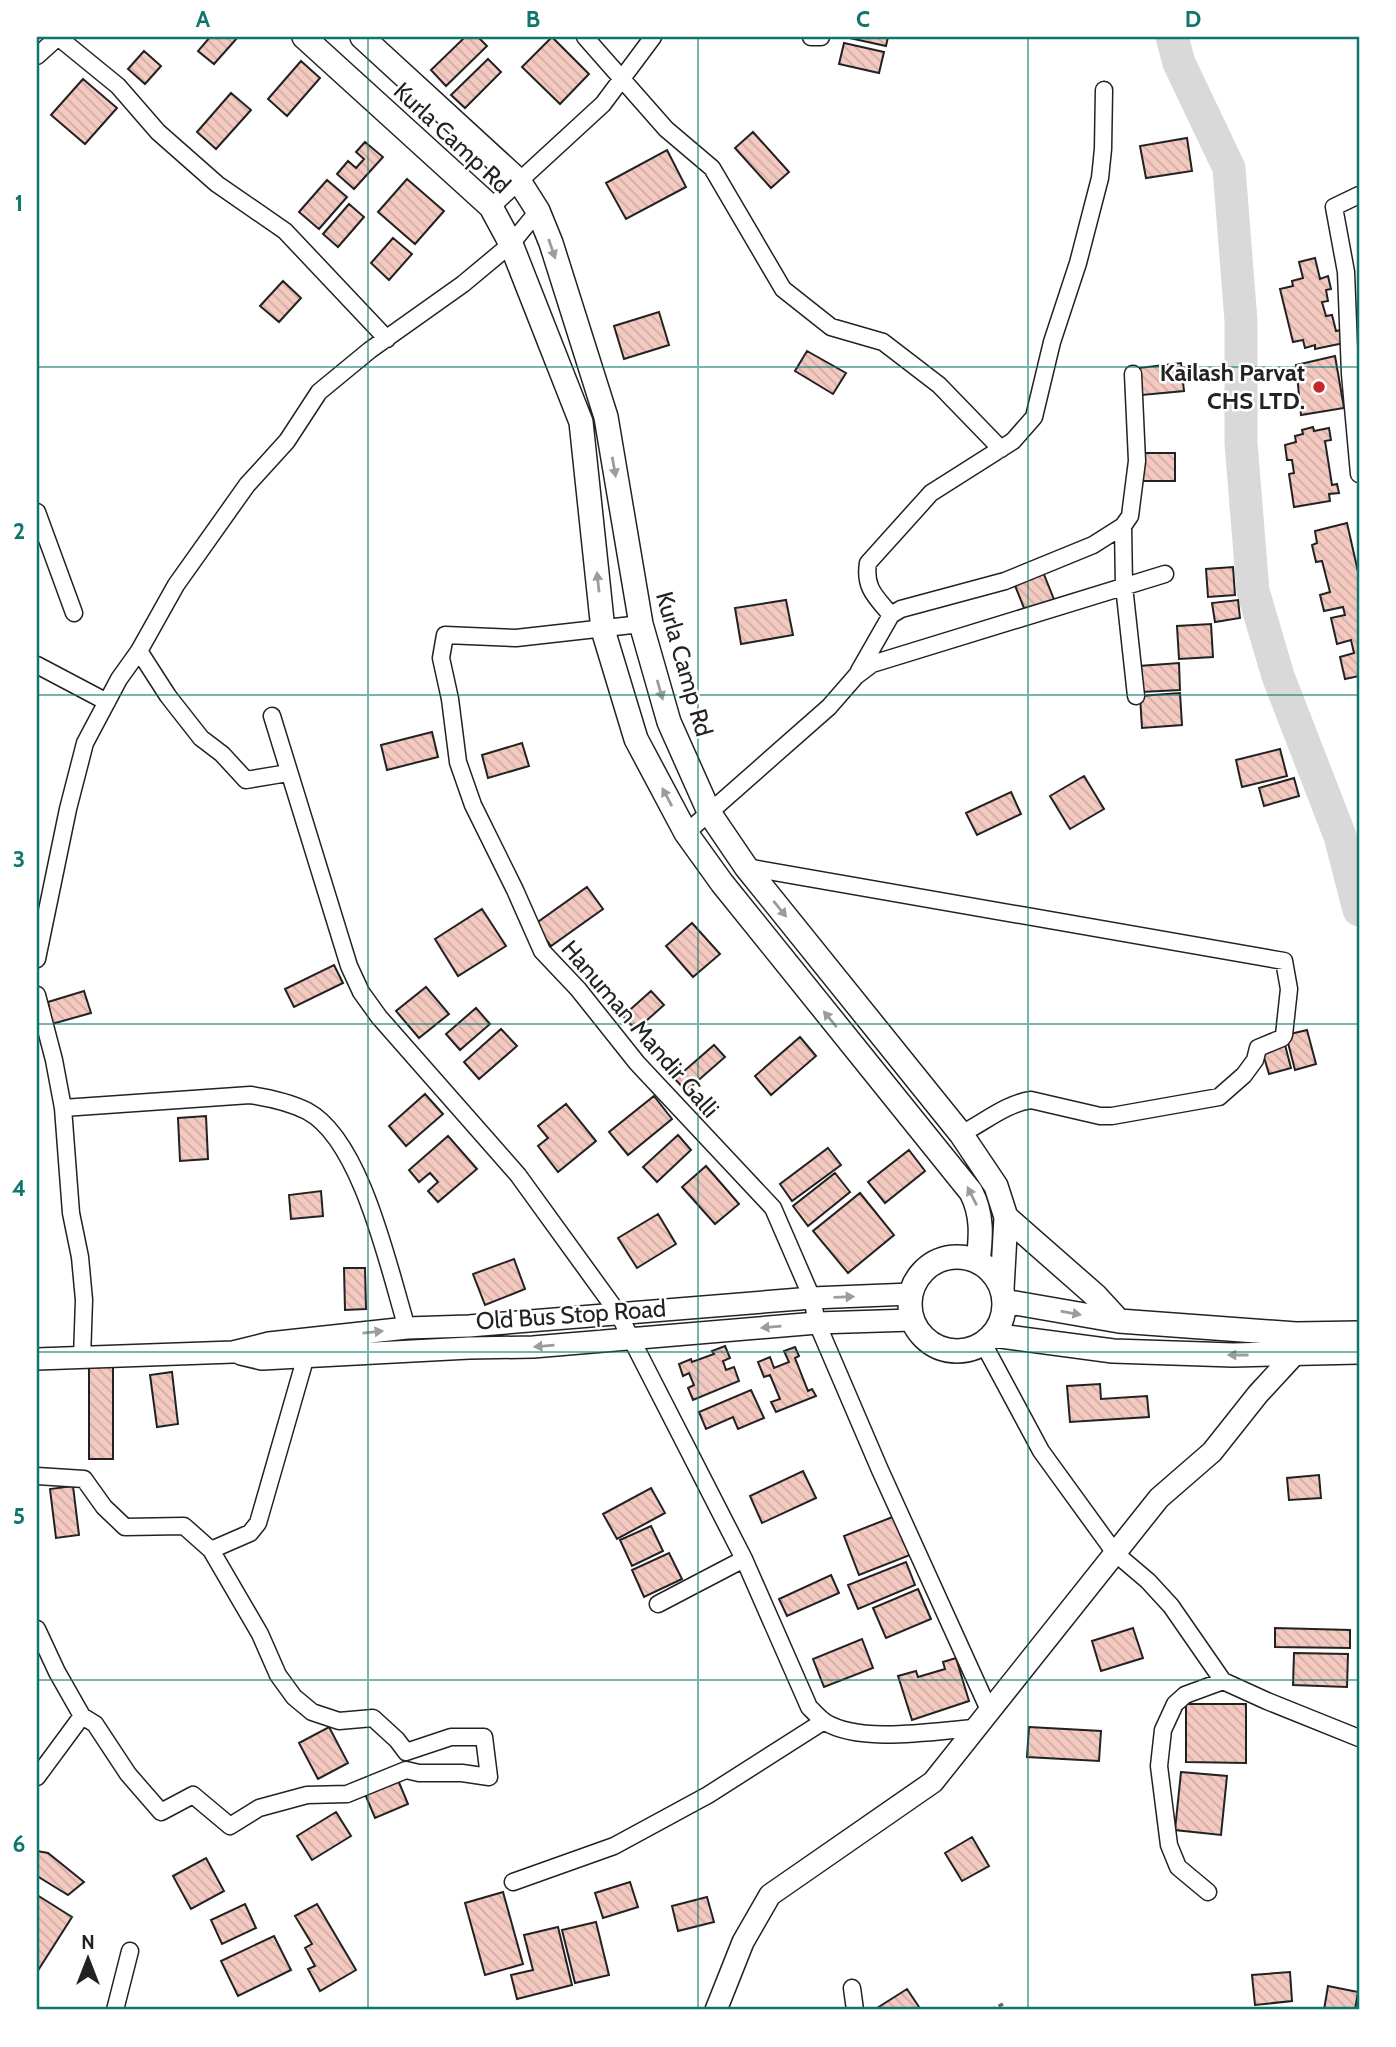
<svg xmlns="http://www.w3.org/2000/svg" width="1396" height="2047" font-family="Cabin,sans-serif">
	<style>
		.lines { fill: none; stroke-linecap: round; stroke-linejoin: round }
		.river { stroke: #d9d9d9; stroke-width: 33 }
		.building { fill: url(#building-back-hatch); stroke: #222; stroke-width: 2 }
		.minor-casing { stroke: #222; stroke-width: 19 }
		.tertiary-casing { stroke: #222; stroke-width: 24 }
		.secondary-casing { stroke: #222; stroke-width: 26 }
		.path { stroke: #646464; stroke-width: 3.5; stroke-dasharray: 5 3.5; stroke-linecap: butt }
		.minor { stroke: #fff; stroke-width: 16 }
		.tertiary { stroke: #fff; stroke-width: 21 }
		.secondary { stroke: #fff; stroke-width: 23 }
		.oneway { fill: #9c9c9c }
		.grid { fill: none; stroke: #0f766e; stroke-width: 2; stroke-opacity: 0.55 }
		.poi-dot { fill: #c62828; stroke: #fff; stroke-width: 2.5 }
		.labels { text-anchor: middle; stroke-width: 5; stroke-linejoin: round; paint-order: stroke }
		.street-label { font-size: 24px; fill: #222; stroke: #fff }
		.poi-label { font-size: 24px; font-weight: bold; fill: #222; stroke: #fff; text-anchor: end }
		.neatline { fill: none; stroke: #0f766e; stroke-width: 2.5 }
		.grid-label { font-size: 23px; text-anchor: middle; font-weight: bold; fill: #0f766e }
	</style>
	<defs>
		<pattern id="building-back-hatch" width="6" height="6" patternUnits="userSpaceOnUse" patternTransform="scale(1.75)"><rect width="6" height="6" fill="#f3c9c0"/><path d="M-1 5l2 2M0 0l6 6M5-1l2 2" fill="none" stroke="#d0aca5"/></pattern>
	</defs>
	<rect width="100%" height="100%" fill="#fff"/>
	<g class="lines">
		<path class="river" d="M1172,37l7,26 50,105 12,153v122l12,148 25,85 62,160 19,74"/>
	</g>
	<path class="building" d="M210,37h28l-24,27 -16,-13z
		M465,37h13l9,9 -41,40 -15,-16z
		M552,37l37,37 -29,30 -38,-37z
		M845,37h43l-2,9z
		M844,43l40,9 -5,21 -40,-9z
		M144,51l17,15 -16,18 -17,-15z
		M488,59l13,13 -36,36 -14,-13z
		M301,61l19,17 -33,38 -19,-17z
		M83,79l34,29 -32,36 -34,-29z
		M231,93l20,17 -35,39 -19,-17z
		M753,132l36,40 -18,16 -36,-40z
		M1187,138l5,33 -46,7 -6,-32z
		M365,142l18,15 -29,32 -17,-15 11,-13 8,7 8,-9 -8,-7z
		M667,150l19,37 -60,32 -20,-36z
		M407,179l37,32 -29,33 -37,-32z
		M327,180l20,17 -28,32 -20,-17z
		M349,204l15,13 -26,30 -15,-13z
		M393,238l19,16 -23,26 -18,-17z
		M1315,258l5,21 8,-3 3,13 -5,1 2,11 -6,1 4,14 6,-1 4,16 5,-1 3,13 -29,6v-4l-10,3 -2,-8 -10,2 -13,-53 13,-3 -1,-5 11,-3 -4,-16z
		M283,281l18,17 -22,24 -19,-16z
		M659,312l10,33 -45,14 -10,-33z
		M807,351l39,22 -13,21 -38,-23z
		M1335,356l9,52 -43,7 -5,-50z
		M1181,363l3,28 -42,4 -4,-27z
		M1313,427l1,4 15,-3 2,12 -6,1 7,44 5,-1 2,9 -10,1 1,7 -36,6 -5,-33 5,-1 -2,-13h-5l-2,-15 11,-3 -1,-6 8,-2 -1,-4z
		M1139,453h36v28h-36z
		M1347,523l12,53v100l-14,3 -5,-22 14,-4 -3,-13 -14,4 -6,-26 14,-3 -2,-8 -19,4 -4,-16 10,-3 -8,-31 -6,1 -4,-17 5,-2 -2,-12z
		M1233,567l2,28 -27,2 -2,-28z
		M1043,572l12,30 -29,11 -12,-30z
		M786,600l7,35 -52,9 -6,-36z
		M1238,600l2,18 -25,4 -3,-19z
		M1211,624l2,33 -34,2 -2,-33z
		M1179,663l1,27 -39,2 -2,-26z
		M1180,693l2,32 -40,3 -2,-32z
		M432,732l6,25 -51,13 -6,-25z
		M522,743l7,23 -41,12 -6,-23z
		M1280,749l7,27 -45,11 -6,-27z
		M1084,776l20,33 -34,20 -20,-33z
		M1294,778l5,18 -35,10 -5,-18z
		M1011,792l10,22 -44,21 -11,-22z
		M587,887l16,22 -52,37 -16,-22z
		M482,909l24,37 -48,30 -23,-37z
		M692,923l28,31 -27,23 -27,-31z
		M334,965l9,18 -49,24 -9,-18z
		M426,987l23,27 -30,24 -23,-27z
		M84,991l7,22 -39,11 -4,-22z
		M651,991l13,14 -28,25 -13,-14z
		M476,1008l14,16 -30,26 -14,-16z
		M501,1029l16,17 -38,33 -15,-17z
		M1307,1030l9,34 -21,6 -9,-35z
		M800,1037l16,19 -45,39 -16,-19z
		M1284,1041l7,27 -22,6 -8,-27z
		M714,1045l11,12 -39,34 -11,-12z
		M425,1094l18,20 -37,32 -17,-20z
		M654,1096l18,23 -44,36 -19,-23z
		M566,1104l30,37 -38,31 -20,-26 10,-8 -10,-12z
		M206,1116l2,43 -28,2 -2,-43z
		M678,1135l13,15 -34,32 -14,-15z
		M448,1136l29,33 -39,33 -10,-11 10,-9 -8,-9 -11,9 -10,-12z
		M828,1148l13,17 -49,36 -12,-17z
		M909,1150l16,21 -40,32 -17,-21z
		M706,1166l33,38 -24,20 -33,-37z
		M835,1173l15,19 -42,34 -15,-20z
		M321,1191l2,25 -32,3 -2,-24z
		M860,1193l34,42 -46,38 -35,-42z
		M658,1214l18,30 -39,24 -19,-30z
		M514,1259l11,30 -40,16 -12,-31z
		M344,1268h21l1,41 -21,1z
		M725,1346l5,12 -7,3 3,9 8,-3 5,14 -46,19 -5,-12 6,-3 -5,-12 -6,3 -4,-12 12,-5 1,3 22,-8 -2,-3z
		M795,1347l4,9 -4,2 13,33 4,-2 4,7 -40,16 -5,-10 9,-3 -10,-24 -6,2 -6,-15 12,-5 4,11 15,-6 -5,-11z
		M89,1362h24v97h-24z
		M172,1372l6,52 -21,3 -7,-52z
		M1100,1384l1,15 46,-3 2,21 -79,5 -3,-36z
		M751,1390l13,28 -26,11 -5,-12 -27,12 -7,-17z
		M803,1471l13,27 -54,25 -12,-27z
		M1319,1475l2,23 -32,2 -2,-22z
		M73,1486l6,49 -23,3 -6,-49z
		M651,1488l14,25 -48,26 -14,-25z
		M895,1516l15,39 -51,20 -15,-39z
		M651,1526l12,25 -31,15 -12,-26z
		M669,1553l13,26 -38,18 -12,-27z
		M906,1562l9,23 -57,24 -10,-24z
		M831,1575l8,18 -52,23 -8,-17z
		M918,1589l13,30 -45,19 -13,-30z
		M1133,1628l10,30 -42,13 -9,-30z
		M1275,1628l75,2v18l-75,-1z
		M862,1639l11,29 -49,19 -11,-28z
		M1294,1653l54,1 -1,33 -54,-2z
		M956,1658l13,43 -57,19 -14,-44 18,-5 2,6 27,-8 -2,-7z
		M1186,1704h60v59l-60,-1z
		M329,1727l19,36 -30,16 -19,-36z
		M1029,1727l72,4 -2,30 -72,-4z
		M1181,1772l46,4 -6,59 -46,-5z
		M398,1780l10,24 -33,14 -10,-24z
		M336,1812l15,24 -39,24 -15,-24z
		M972,1837l17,29 -27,15 -17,-28z
		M37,1851l11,2 36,29 -16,13 -31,-19z
		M206,1858l18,33 -33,18 -18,-33z
		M630,1882l8,25 -35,11 -8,-25z
		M503,1892l20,72 -38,11 -20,-72z
		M37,1895l35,22 -35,55z
		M707,1897l7,25 -36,9 -6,-25z
		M245,1904l11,24 -34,16 -11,-24z
		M317,1904l39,66 -36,21 -12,-22 7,-3 -10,-18 7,-4 -17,-28z
		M596,1922l13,53 -34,8 -13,-53z
		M558,1927l14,58 -55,14 -6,-24 22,-5 -9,-35z
		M274,1936l17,34 -53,26 -17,-35z
		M1290,1972l2,29 -37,4 -3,-30z
		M1328,1986l30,6 -3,18h-31z
		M907,1989l14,21h-47z"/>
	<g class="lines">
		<g class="minor-casing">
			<path id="minor" d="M585,37l81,92 46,39 71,121 48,38 52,15 56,43 62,64
				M811,37h10
				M37,56l21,-19 60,49 40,46 59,52 68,47 102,108
				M1359,195l-25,12 12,65 4,102 9,100
				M491,207l112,-103 50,-67
				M37,512l37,101
				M1123,526l1,60 12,110
				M891,615c-15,-18 -27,-27 -23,-52l63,-70 82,-52 21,-24 18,-75 26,-79 22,-85 3,-29 1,-59
				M641,624l-125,14 -71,-3 -4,23 9,41 8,63 15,43 42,85 27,61 36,38 59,74 136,145 39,90 5,25 63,147 109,240
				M139,651l29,45 33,42 21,16 24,26 42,-7
				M37,665l70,37
				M859,671l32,-56 10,-6 104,-28 88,-36 30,-19 7,-10 7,-55 -4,-87
				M272,716l77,250 12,26 18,25 139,158 100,138 126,246 65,148c5,5 10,11 16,15 36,22 109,9 150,6
				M686,833l143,-126 27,-31 16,-12 293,-90
				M746,867l538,94 5,28 -5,46 -2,3 -24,10 -3,12 -11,15 -25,22 -107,19h-12l-69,-16c-24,3 -48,23 -70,34
				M37,959l31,-150 17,-66 34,-64 20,-28 37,-66 71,-100 40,-44 32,-49 51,-42 93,-66 48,-40 27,-33
				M37,995l17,65 9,48 8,105 9,44 4,43 -2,58
				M63,1108l187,-13c20,3 39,7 57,16 55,29 82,159 100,217
				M983,1343l58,108 74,102 33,28 23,25 52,75 44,20 92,37
				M37,1476l47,3 20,28 21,20 59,-1 27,24 49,84 18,41 16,22 18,15 27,9 34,-3 24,22 9,12 45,-15h33l5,40 -27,-4h-43l-13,-3 -59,24 -40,1 -48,13 -29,18 -37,-31 -32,17 -33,-38 -33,-50 -13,-8
				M211,1550l39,-17 8,-10 48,-167
				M658,1604l86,-45
				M37,1629l20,43 25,44 -45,61
				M513,1882l101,-36 94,-51 116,-74
				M1208,1892l-30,-25 -9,-22 -10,-79 4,-36 12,-26 10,-9 38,-14
				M852,1988l3,22
				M115,2010l15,-59"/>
		</g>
		<g class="tertiary-casing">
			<path id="tertiary" d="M241,1354l21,5 207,-11 64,-1 284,-24 95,-3
				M37,1359l196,-7 36,-9 138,-15 62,-2 343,-28 99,-4
				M716,2010l27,-68 27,-47 163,-113 226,-284 53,-46 46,-58 36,-39 1,-14"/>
		</g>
		<g class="secondary-casing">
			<path id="secondary" d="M304,37l187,170 20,37 70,178 22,208 33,109 50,94 36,50 249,309c12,23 10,45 7,70
				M362,37l157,144 19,30 13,32 55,174 35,207 28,98 41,92 36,53 215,267 35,52 10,31 -4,72
				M1006,1217l90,79 23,25
				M910 1304a47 47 0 1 1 94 0a47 47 0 1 1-94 0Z
				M1004,1301l115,20 177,13 63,-1
				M993,1335l120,16 120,4 126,-3"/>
		</g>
		<path class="path" d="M991,2010l12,-6"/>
		<use href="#minor" class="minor"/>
		<use href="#tertiary" class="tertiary"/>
		<use href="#secondary" class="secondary"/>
	</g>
	<defs><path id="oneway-solid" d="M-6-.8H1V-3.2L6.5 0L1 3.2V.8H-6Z" transform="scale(1.75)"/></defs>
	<g class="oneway">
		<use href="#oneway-solid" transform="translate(552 249) rotate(71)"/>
		<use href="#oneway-solid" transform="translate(614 467) rotate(80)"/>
		<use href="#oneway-solid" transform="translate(598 582) rotate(-96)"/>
		<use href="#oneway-solid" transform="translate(660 690) rotate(74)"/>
		<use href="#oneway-solid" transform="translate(667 797) rotate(-118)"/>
		<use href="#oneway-solid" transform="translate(780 909) rotate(51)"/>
		<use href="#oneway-solid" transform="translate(830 1019) rotate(-129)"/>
		<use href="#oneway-solid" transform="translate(972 1196) rotate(-117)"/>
		<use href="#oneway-solid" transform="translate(844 1297) rotate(-2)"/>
		<use href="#oneway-solid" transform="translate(1071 1313) rotate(10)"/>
		<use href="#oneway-solid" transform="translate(771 1327) rotate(175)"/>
		<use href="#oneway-solid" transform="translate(373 1332) rotate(-6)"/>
		<use href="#oneway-solid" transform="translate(544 1346) rotate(175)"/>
		<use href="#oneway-solid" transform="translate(1238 1355) rotate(-180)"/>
	</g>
	<path class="grid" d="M368,37v1973M698,37v1973M1028,37v1973M37,367h1322M37,695h1322M37,1024h1322M37,1352h1322M37,1680h1322"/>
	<circle class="poi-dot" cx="1319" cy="387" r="7"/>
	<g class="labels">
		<g class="street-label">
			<text transform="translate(452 138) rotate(43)" y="8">Kurla Camp Rd</text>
			<text transform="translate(684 664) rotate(74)" y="8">Kurla Camp Rd</text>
			<text transform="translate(640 1029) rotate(49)" y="8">Hanuman Mandir Galli</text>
			<text transform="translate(571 1315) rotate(-4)" y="8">Old Bus Stop Road</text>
		</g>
		<g class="poi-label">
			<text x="1305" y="381">Kailash Parvat<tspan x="1305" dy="28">CHS LTD.</tspan></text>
		</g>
	</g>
	<rect width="1396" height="2047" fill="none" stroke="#ffffff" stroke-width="77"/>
	<g transform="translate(88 1959)" stroke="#ffffff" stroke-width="5" paint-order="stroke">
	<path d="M0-5L12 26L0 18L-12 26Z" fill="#222222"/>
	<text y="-10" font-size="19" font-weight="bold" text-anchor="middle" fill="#222222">N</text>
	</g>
	<rect x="38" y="38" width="1320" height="1970" class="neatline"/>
	<g class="grid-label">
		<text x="203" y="27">A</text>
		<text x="533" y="27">B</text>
		<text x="863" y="27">C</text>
		<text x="1193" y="27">D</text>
		<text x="19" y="211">1</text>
		<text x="19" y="539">2</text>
		<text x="19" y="867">3</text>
		<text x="19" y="1196">4</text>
		<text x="19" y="1524">5</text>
		<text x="19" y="1852">6</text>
	</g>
</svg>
